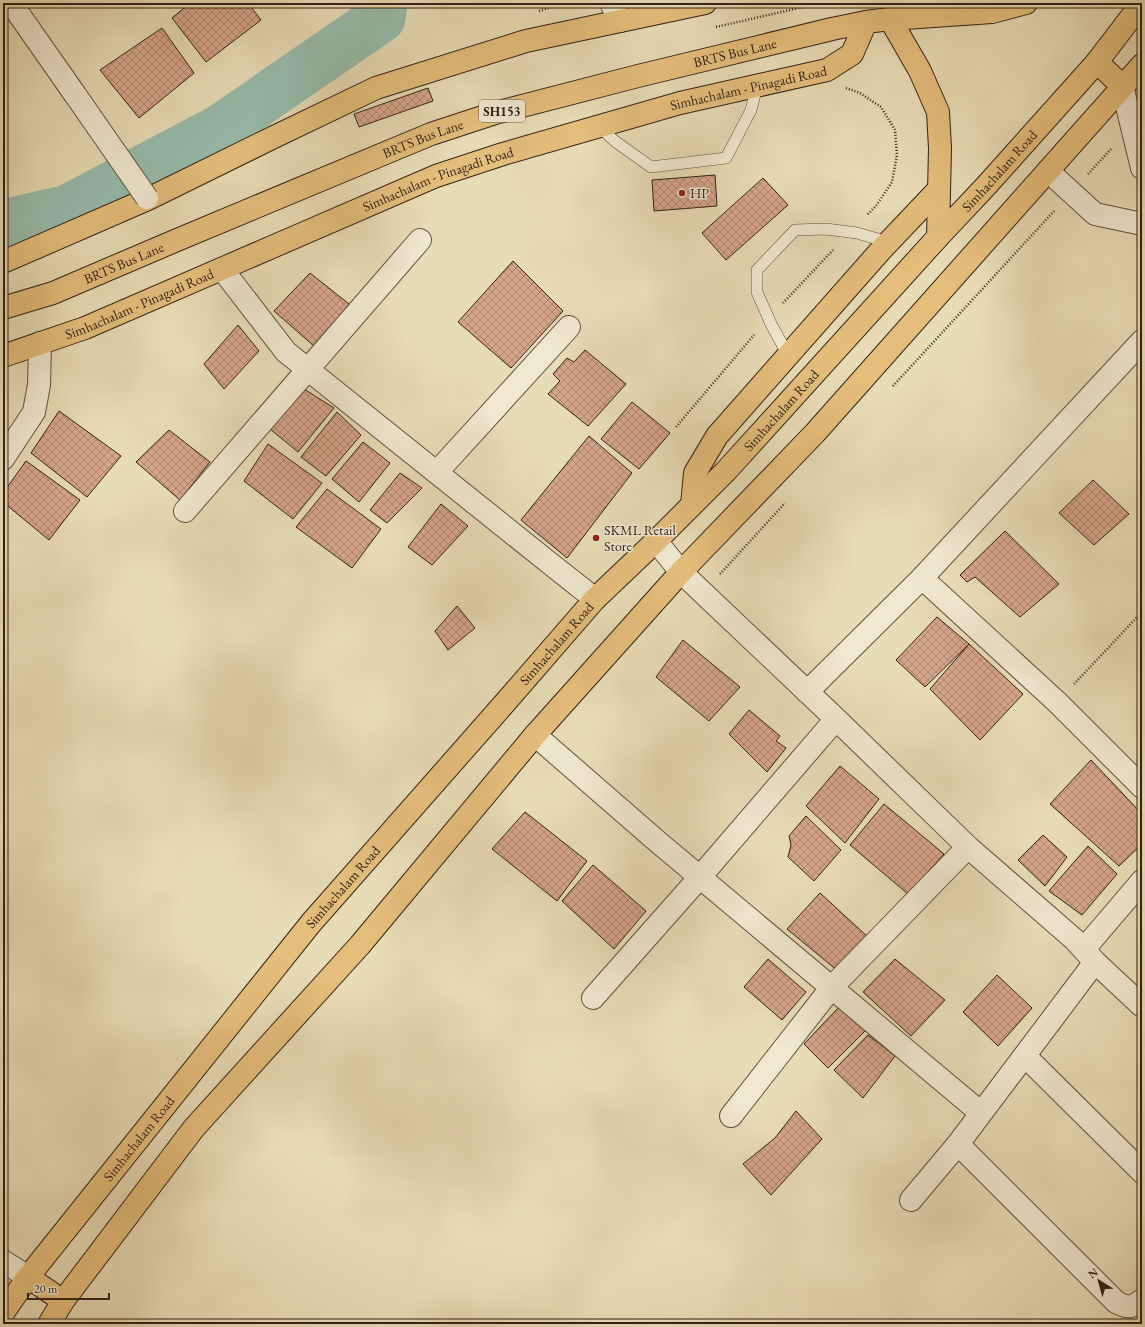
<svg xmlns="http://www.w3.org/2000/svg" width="1145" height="1327" font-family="'EB Garamond',serif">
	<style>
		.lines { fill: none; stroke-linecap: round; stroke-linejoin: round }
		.river { stroke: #97bcac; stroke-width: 49 }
		.building { fill: url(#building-cross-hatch); stroke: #322015 }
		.service-casing { stroke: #604f3d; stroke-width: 12 }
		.minor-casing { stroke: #604f3d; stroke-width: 24 }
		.primary-casing { stroke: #322015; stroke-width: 24 }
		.path { stroke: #322015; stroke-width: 2.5; stroke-dasharray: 1 2; stroke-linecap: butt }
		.service { stroke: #f0e8d0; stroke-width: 11 }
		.minor { stroke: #f0e8d0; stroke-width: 22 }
		.primary { stroke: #e4be7b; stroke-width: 22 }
		.minor-bridge-casing { stroke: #604f3d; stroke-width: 24; stroke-linecap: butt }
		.minor-bridge { stroke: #f0e8d0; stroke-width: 22 }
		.poi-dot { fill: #8f2418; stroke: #f0e8d0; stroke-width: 1.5 }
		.labels { text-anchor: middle; stroke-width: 3; stroke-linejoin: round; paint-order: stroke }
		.shield { fill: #f0e8d0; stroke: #6b5c4d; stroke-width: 1 }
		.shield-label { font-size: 13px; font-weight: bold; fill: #322015 }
		.street-label { font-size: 14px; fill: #322015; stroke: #f0e8d0 }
		.poi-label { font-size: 14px; fill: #322015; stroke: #f0e8d0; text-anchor: start }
	</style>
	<defs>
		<pattern id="building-cross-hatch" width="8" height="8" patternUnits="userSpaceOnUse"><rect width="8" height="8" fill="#d5a58a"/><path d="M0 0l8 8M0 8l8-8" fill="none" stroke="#ad8670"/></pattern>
	</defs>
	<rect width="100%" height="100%" fill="#e8dcb6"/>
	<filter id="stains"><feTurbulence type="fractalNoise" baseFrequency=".005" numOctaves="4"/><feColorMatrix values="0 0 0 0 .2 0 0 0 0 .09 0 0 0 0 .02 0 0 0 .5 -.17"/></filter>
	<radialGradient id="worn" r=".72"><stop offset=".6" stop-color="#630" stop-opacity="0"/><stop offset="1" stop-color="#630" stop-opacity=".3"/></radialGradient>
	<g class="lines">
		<path class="river" d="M3,224l65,-15 152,-80 161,-111 2,-15"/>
	</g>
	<path class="building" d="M190,3h58l13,17 -55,42 -34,-44z
		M162,28l32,45 -55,45 -39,-48z
		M428,88l5,13 -74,26 -5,-13z
		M715,175l2,31 -63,5 -2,-31z
		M763,178l25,27 -62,55 -24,-27z
		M513,261l50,50 -52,57 -53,-46z
		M310,273l39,31 -34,43 -41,-36z
		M238,325l21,26 -35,38 -20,-25z
		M585,350l41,34 -38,42 -40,-32 12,-13 -7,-7 14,-16 7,4z
		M304,389l30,19 -36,44 -28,-23z
		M632,402l38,31 -31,36 -38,-30z
		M59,411l62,45 -34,41 -56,-44z
		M337,412l24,23 -35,41 -25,-19z
		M169,430l41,32 -30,38 -44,-38z
		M589,436l43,37 -65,85 -46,-38z
		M363,442l27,21 -31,39 -27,-23z
		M268,444l54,39 -29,36 -49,-38z
		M26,461l54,39 -31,40 -46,-38v-9z
		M400,473l22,15 -35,35 -17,-13z
		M1093,480l36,34 -35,31 -35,-32z
		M327,489l54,40 -29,39 -56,-41z
		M441,504l27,22 -36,39 -24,-18z
		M1005,531l54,53 -39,33 -45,-40 -8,5 -7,-7z
		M457,606l18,22 -27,22 -13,-19z
		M937,617l32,27 -44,43 -29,-27z
		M683,640l57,47 -31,34 -53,-44z
		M969,644l54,50 -43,46 -50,-51z
		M749,710l31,26 -4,5 10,7 -19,24 -38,-38z
		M1091,760l51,54v30l-23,22 -69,-62z
		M840,766l39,33 -34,44 -39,-37z
		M884,804l60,50 -36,40 -58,-49z
		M525,812l62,49 -30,40 -65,-52z
		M806,816l35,34 -27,31 -26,-24 3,-12 -2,-9z
		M1043,835l24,22 -22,29 -27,-26z
		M1088,846l29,28 -35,41 -33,-24z
		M593,865l53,46 -32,38 -52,-48z
		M820,893l49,45 -31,33 -51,-42z
		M768,959l38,33 -24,28 -38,-33z
		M895,959l50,41 -34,36 -48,-44z
		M997,975l35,33 -34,38 -35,-34z
		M839,1007l27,23 -38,38 -24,-24z
		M868,1035l27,21 -32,42 -29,-28z
		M796,1111l26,28 -51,56 -28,-31 32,-26z"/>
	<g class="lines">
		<g class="service-casing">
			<path id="service" d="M599,127l17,15 35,25 75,-9 25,-48 6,-24
				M788,355l-17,-31 -14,-32v-22l38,-40 31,-1 31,4 31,9"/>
		</g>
		<g class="minor-casing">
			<path id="minor" d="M11,3l63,90
				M611,3l9,18
				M1122,86l20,82
				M1048,171l47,43 47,10
				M222,269l64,83 266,213 43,34
				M3,459l31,-47 5,-27 1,-42
				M437,472l132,-145
				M185,511l235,-271
				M656,541l25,31 155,147 132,128 107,93 20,22 47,44
				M922,578l135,124 85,85
				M807,692l115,-114 220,-237
				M535,735l123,107 323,271
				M1084,949l58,-68
				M593,998l107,-121 136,-158
				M1025,1056l117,116
				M731,1116l101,-129 136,-140
				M958,1144l158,158c11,6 16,6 26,-2
				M911,1200l47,-56 137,-182
				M3,1261l25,16"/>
		</g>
		<g class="primary-casing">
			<g id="primary">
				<path d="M890,19l30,52 18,41 2,36 -2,89"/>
				<path d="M1097,62l25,24"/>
				<path d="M3,262l145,-63 126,-62 102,-49 150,-47 179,-38"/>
				<path id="s1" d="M3,308l50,-15 124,-53 254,-106 64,-21 143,-37 194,-47 34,-7 24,-3 102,-7 34,-9"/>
				<path id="s2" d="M3,356l82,-28 351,-152 67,-22 177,-51 147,-33 25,-16 14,-32"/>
				<path d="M692,505l3,-32 22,-37 164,-186 58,-61"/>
				<path d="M28,1277l35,24"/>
				<path id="s3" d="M3,1313l25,-36 283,-354 192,-218 92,-106 61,-58 70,-70 212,-234 48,-51 111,-124 45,-59"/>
				<path d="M49,1324l14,-23 131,-173 166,-183 175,-210 146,-163 134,-139 327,-368"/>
			</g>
		</g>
		<path class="path" d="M539,11l25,-8
			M716,27l104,-24
			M846,88l14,5 21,14 14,23 2,25 -5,27 -16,24 -9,9
			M1088,174l24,-26
			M783,303l50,-53
			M893,386l162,-176
			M676,427l78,-92
			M720,574l65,-71
			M1074,684l68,-72"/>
		<use href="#service" class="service"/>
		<use href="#minor" class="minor"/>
		<use href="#primary" class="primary"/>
		<g class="minor-bridge-casing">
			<path id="minor-bridge" d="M74,93l73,105"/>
		</g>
		<use href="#minor-bridge" class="minor-bridge"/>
	</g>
	<g class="poi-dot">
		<circle cx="682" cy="193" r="4"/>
		<circle cx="596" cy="538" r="4"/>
	</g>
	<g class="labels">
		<rect class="shield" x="479" y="100" width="46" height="22" rx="3"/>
		<g class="shield-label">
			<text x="502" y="116">SH153</text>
		</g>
		<g class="street-label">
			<text dy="5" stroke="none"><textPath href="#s1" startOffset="777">BRTS Bus Lane</textPath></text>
			<text dy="5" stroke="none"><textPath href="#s2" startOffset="794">Simhachalam - Pinagadi Road</textPath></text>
			<text dy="5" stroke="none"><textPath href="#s1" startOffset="453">BRTS Bus Lane</textPath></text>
			<text dy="5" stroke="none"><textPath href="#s3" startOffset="1517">Simhachalam Road</textPath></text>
			<text dy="5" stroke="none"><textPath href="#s2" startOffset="470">Simhachalam - Pinagadi Road</textPath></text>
			<text dy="5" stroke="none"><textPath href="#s1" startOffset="129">BRTS Bus Lane</textPath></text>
			<text dy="5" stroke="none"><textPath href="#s2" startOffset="146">Simhachalam - Pinagadi Road</textPath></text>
			<text dy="5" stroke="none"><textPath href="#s3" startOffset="1193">Simhachalam Road</textPath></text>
			<text dy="5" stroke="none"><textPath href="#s3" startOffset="869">Simhachalam Road</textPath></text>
			<text dy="5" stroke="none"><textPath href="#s3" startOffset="545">Simhachalam Road</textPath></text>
			<text dy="5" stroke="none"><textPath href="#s3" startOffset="221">Simhachalam Road</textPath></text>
		</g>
		<g class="poi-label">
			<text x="690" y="198">HP</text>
			<text x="604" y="535">SKML Retail<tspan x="604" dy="16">Store</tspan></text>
		</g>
	</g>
	<rect width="1145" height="1327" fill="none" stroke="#e8dcb6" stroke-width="16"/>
	<rect x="4" y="4" width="1137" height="1319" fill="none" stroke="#322015" stroke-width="2"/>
	<rect x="8" y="8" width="1129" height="1311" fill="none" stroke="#322015"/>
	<g transform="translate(1099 1281) rotate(323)" stroke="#f0e8d0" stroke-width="3" paint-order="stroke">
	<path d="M0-3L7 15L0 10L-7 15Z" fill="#322015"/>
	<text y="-6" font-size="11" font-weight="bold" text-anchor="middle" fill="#322015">N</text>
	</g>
	<path d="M28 1293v6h81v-6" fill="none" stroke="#322015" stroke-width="2"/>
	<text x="34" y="1293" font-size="12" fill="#322015" stroke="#f0e8d0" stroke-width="3" paint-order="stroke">20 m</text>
	<rect width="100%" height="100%" filter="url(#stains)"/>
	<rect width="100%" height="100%" fill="url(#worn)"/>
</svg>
